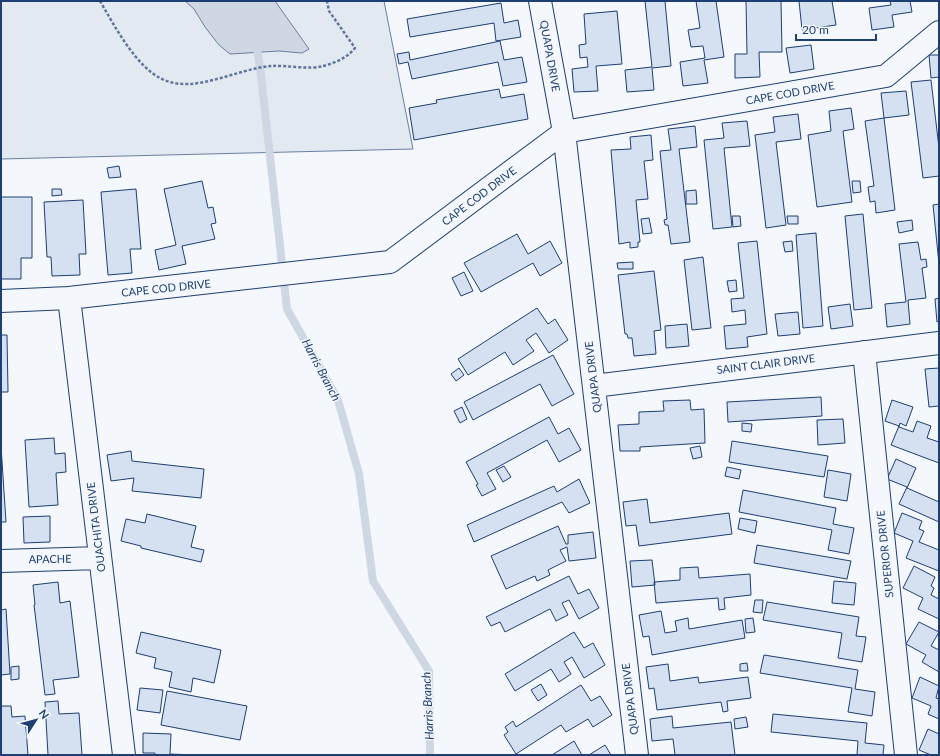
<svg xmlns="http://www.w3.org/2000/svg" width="940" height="756" font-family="Lato,sans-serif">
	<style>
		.green { fill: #e3e9f0; stroke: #687fa3 }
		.water { fill: #cfd7e4; stroke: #687fa3 }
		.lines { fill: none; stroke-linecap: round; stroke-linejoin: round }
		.stream { stroke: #cfd7e4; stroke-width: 8 }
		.building { fill: #d5e0f0; stroke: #1d3f73 }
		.minor-casing { stroke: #1d3f73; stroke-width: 24 }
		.path { stroke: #5e769c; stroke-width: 2.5; stroke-dasharray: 3 2; stroke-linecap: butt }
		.minor { stroke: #f4f7fb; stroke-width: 22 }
		.labels { text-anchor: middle; stroke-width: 3; stroke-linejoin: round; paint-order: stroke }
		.street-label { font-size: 11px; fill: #1d3f73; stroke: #f4f7fb }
		.water-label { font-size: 12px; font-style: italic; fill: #1d3f73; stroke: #f4f7fb }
	</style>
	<rect width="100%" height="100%" fill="#f4f7fb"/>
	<path class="green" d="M1,1h383l29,148 -412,10z"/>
	<path class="water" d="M185,1h90l34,48 -7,4 -23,-2 -49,3 -11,-9 -14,-18 -11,-18z"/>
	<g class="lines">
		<path class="stream" d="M256,43l4,24 27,242 51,91 21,74 14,107 56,90 1,84"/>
	</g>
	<path class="building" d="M645,1h20l6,65 -19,2 2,22 -27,2 -2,-22 27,-3z
		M696,1h20l8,56 -20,3 4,23 -25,3 -3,-24 25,-4 -2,-12 -12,1 -3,-17 12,-2z
		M746,1h35l1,51h-23l1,25 -25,1v-24h12z
		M799,1h33l4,24 -34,5z
		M890,1h20l2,11 -20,3 2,12 -22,3 -3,-22 22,-3z
		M501,3l3,20 14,-3 3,17 -25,4 -2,-18 -84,14 -3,-18z
		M617,11l5,53 -26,2 2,25 -24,1 -2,-23 16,-2 -1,-10 -7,1 -1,-13 7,-1 -2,-30z
		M500,41l4,19 18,-3 5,25 -24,4 -5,-24 -86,17 -4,-17 -9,2 -2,-10 12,-2 1,8z
		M811,45l3,24 -24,4 -4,-25z
		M929,55h10v22l-8,1z
		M931,80l8,68v28l-16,2 -12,-96z
		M499,89l2,9 23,-4 4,25 -114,21 -5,-32 28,-5 -1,-3z
		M906,91l3,24 -25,3 -3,-25z
		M851,108l3,21 -11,2 9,71 -35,5 -9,-72 23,-4 -2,-20z
		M798,114l3,25 -25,3 10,83 -20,3 -11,-93 20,-3 -2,-15z
		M884,118l11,92 -19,3 -1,-12 -5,1 -2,-15 6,-1 -9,-65z
		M747,121l3,25 -26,2 8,79 -19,2 -9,-89 20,-2 -2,-15z
		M695,126l2,21 -18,2 11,93 -19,2 -3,-19h-3l-1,-5 3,-1 -7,-68 11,-1 -3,-21z
		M651,135l2,25 -9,1 4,38 -12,1 4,42h-2v5l-8,1v-6l-11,2 -8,-94 20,-1 -1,-12z
		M119,166l2,11 -12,1 -2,-10z
		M202,181l6,27 5,-1 3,16 -5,1 4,15 -33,7 4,18 -27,6 -4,-20 21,-5 -12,-56z
		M852,181h8l1,11 -8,1z
		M52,189h9l1,6 -10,1z
		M136,189l5,60h-11l2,24 -24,2 -7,-83z
		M696,190l1,14h-11v-13z
		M1,197h31v61h-11v21h-20z
		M83,200l3,54h-7l1,21 -28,1 -1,-19h-4l-3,-55z
		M939,204v60l-6,-59z
		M863,214l9,94 -18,2 -9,-94z
		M732,216h8l1,10 -8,1z
		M787,216h11v8h-10z
		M649,218l3,15 -9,1 -2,-15z
		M912,220l1,10 -14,3 -2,-11z
		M816,233l7,93 -20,2 -7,-93z
		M517,234l11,20 22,-13 12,22 -22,13 -7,-13 -52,29 -17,-29z
		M757,241l10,93 -20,3 1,10 -22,2 -2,-23 22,-2 -1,-14 -13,2 -1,-13 13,-1 -6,-55z
		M792,241l1,10 -8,1 -2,-10z
		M918,242l3,18 5,-1 1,8 -5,1 4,30 -18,2 2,24 -23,3 -2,-23 21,-2 -7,-58z
		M703,257l8,71 -19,2 -8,-70z
		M633,262v7h-15l-1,-6z
		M654,271l7,59 -7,1 2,23 -22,2 -2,-18h-4l-1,-4h-2l-7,-59z
		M464,272l9,19 -12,5 -9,-18z
		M736,280l1,11 -8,1 -2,-11z
		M939,298v23l-2,1 -2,-23z
		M850,304l3,22 -22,3 -3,-22z
		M537,308l11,16 7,-5 13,21 -19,13 -13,-20 -10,7 8,11 -21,14 -8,-13 -37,23 -10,-16z
		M798,312l2,22 -22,2 -3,-22z
		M687,324l2,22 -23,2 -1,-22z
		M1,335h6l1,57h-7z
		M553,355l21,39 -22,12 -12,-22 -67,36 -9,-18z
		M459,368l5,7 -8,6 -5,-7z
		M939,368v38l-10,1 -4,-38z
		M821,397l1,19 -94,6 -1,-20z
		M690,400l1,10 13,-1 1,34 -65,4v4h-20l-2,-26 21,-1v-12l25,-1 -1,-10z
		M892,400l21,7 -7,19 -6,-3 -1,4 14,5 4,-11 14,5 -4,12 12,4v21l-48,-18 8,-19 -14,-5z
		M462,407l5,12 -7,4 -6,-12z
		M549,417l9,17 11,-6 12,22 -22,12 -12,-22 -60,33 9,16 -14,7 -6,-11 2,-1 -12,-22z
		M843,419l2,24 -27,2 -1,-25z
		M742,423l10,1 -1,8 -9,-1z
		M54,438l1,16 10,-1 1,19 -10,1 2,32 -29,2 -4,-67z
		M732,441l96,15 -4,21 -95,-15z
		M1,446l5,76h-5z
		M700,446l2,11 -9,2 -3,-11z
		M131,451l1,10 72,8 -3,29 -69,-7 2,-13 -23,3 -4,-26z
		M896,459l20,9 -9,20 32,14v20l-40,-18 8,-17 -20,-8z
		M504,466l7,11 -8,5 -7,-12z
		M727,467l14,3 -2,9 -14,-3z
		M828,470l23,4 -4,27 -23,-4z
		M579,479l11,24 -21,10 -7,-11 -88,40 -7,-17 87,-39 3,6z
		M743,490l93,18 -3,16 21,4 -5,26 -21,-4 4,-20 -93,-18z
		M647,499l3,24 79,-10 3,21 -93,12 -3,-21 -10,1 -3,-24z
		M902,513l20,8 -3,8 5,2 -5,11 20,8v21l-33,-13 7,-17 -19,-8z
		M147,514l49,12 -5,21 13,3 -3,12 -60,-14v-2l-20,-5 5,-22 19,4z
		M50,516v26l-26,1 -1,-26z
		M740,518l17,3 -2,12 -17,-4z
		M558,526l8,18h2v-9l25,-3 3,26 -27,3 -2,-14 -7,3 6,11 -18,9 2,5 -13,6 -2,-5 -29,13 -15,-33z
		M757,545l94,16 -4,18 -93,-16z
		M652,560l3,25 -23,2 -2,-26z
		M914,566l21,11 -4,9 3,2 -3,7 8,4v20l-21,-10 5,-11 -20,-10z
		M698,567l1,11 51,-4 1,21 -27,3 1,11 -6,1 -1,-12 -62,5 -2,-21 26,-2v-12z
		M569,576l9,18 11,-5 10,19 -20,11 -10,-19 -7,3 6,12 -12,6 -6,-12 -45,23 -5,-10 -9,4 -5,-9z
		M834,581l22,2 -2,22 -22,-2z
		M58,582l2,21 10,-2 9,76 -26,3 2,14 -10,1 -11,-90h1l-2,-20z
		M755,600h8l-1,13 -9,-1z
		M767,602l92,15 -3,19 10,1 -4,25 -24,-4 4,-25 -79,-13z
		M6,609l4,65 -9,1v-65z
		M661,611l4,22 12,-2 -2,-10 13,-3 1,11 53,-9 3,18 -93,17 -3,-19 -6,1 -4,-22z
		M753,618l2,14 -9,1 -1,-14z
		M919,622l20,10 -8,14 8,4v22l-17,-10 4,-7 -20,-11z
		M141,632l80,18 -7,33 -21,-5 -2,14 -22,-5 3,-15 -18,-4 2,-10 -20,-5z
		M574,632l10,16 9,-5 12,22 -21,13 -12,-21 -8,5 7,12 -12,8 -8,-13 -36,22 -10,-17z
		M764,655l94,15 -3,19 20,3 -3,24 -24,-4 4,-24 -92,-15z
		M747,663l1,8h-8v-7z
		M668,664l2,17 28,-4 1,6 49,-6 3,21 -24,3 1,10 -5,1 -2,-10 -64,8 -3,-22 -5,1 -3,-22z
		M19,666v13l-8,1v-13z
		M920,677l19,9 -3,12 3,1v20l-11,-5 3,-8 -19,-8z
		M541,684l6,11 -9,6 -7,-11z
		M581,685l10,16 9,-5 12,19 -19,12 -5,-8 -22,13 -5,-7 -45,29 -12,-19 4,-3 -3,-5 8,-6 3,6z
		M140,688l23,2 -3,23 -23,-3z
		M167,691l80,15 -7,34 -79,-15z
		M58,701l1,13 20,-1 3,42h-34l-3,-53z
		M1,706h10l1,11 13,-1 3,39h-27z
		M773,714l94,9 -2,20 19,2 -1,10h-26l1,-14 -87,-9z
		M672,716l1,12 58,-6 4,33h-60l-2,-16 -21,2 -2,-22z
		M746,717l2,10 -13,2 -1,-10z
		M928,729l11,5v21h-8l-12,-5z
		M143,733l28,1 -1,20 24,1h-39v-2h-12z
		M574,741l8,14h-30z
		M605,745l6,10h-22z"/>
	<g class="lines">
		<g class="minor-casing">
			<path id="minor" d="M540,1l24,131 73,623
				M69,298l55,457
				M1,301l68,-3 321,-36 174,-130 322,-56 53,-44
				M864,352l42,403
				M594,386l345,-43
				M1,561l99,-3"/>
		</g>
		<path class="path" d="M100,1c14,24 36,66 62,78 32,16 76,-11 110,-13 15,-1 37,4 51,0 12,-3 24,-8 32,-18l-26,-37 -2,-10"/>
		<use href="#minor" class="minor"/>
	</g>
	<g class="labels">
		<g class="street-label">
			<text transform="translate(550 56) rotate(80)" y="4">QUAPA DRIVE</text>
			<text transform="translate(790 93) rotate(-10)" y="4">CAPE COD DRIVE</text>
			<text transform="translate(479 196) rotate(-37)" y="4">CAPE COD DRIVE</text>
			<text transform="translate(166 288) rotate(-6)" y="4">CAPE COD DRIVE</text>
			<text transform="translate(766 364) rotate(-7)" y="4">SAINT CLAIR DRIVE</text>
			<text transform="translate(593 377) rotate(-97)" y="4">QUAPA DRIVE</text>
			<text transform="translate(96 527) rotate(-97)" y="4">OUACHITA DRIVE</text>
			<text transform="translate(885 554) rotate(-96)" y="4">SUPERIOR DRIVE</text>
			<text transform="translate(50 559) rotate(-1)" y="4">APACHE</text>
			<text transform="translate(630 699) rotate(-97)" y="4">QUAPA DRIVE</text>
		</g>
		<g class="water-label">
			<text transform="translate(321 370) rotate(62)" y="4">Harris Branch</text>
			<text transform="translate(428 706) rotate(-93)" y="4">Harris Branch</text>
		</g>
	</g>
	<rect width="940" height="756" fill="none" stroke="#1d3f73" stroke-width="4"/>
	<g transform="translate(36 720) rotate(54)" stroke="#f4f7fb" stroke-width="3" paint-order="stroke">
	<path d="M0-3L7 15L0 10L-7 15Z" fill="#1d3f73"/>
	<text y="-6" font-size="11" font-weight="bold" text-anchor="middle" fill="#1d3f73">N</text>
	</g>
	<path d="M796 34v6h80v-6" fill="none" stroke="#1d3f73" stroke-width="2"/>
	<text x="802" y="34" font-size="12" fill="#1d3f73" stroke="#f4f7fb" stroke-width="3" paint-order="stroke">20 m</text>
</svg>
